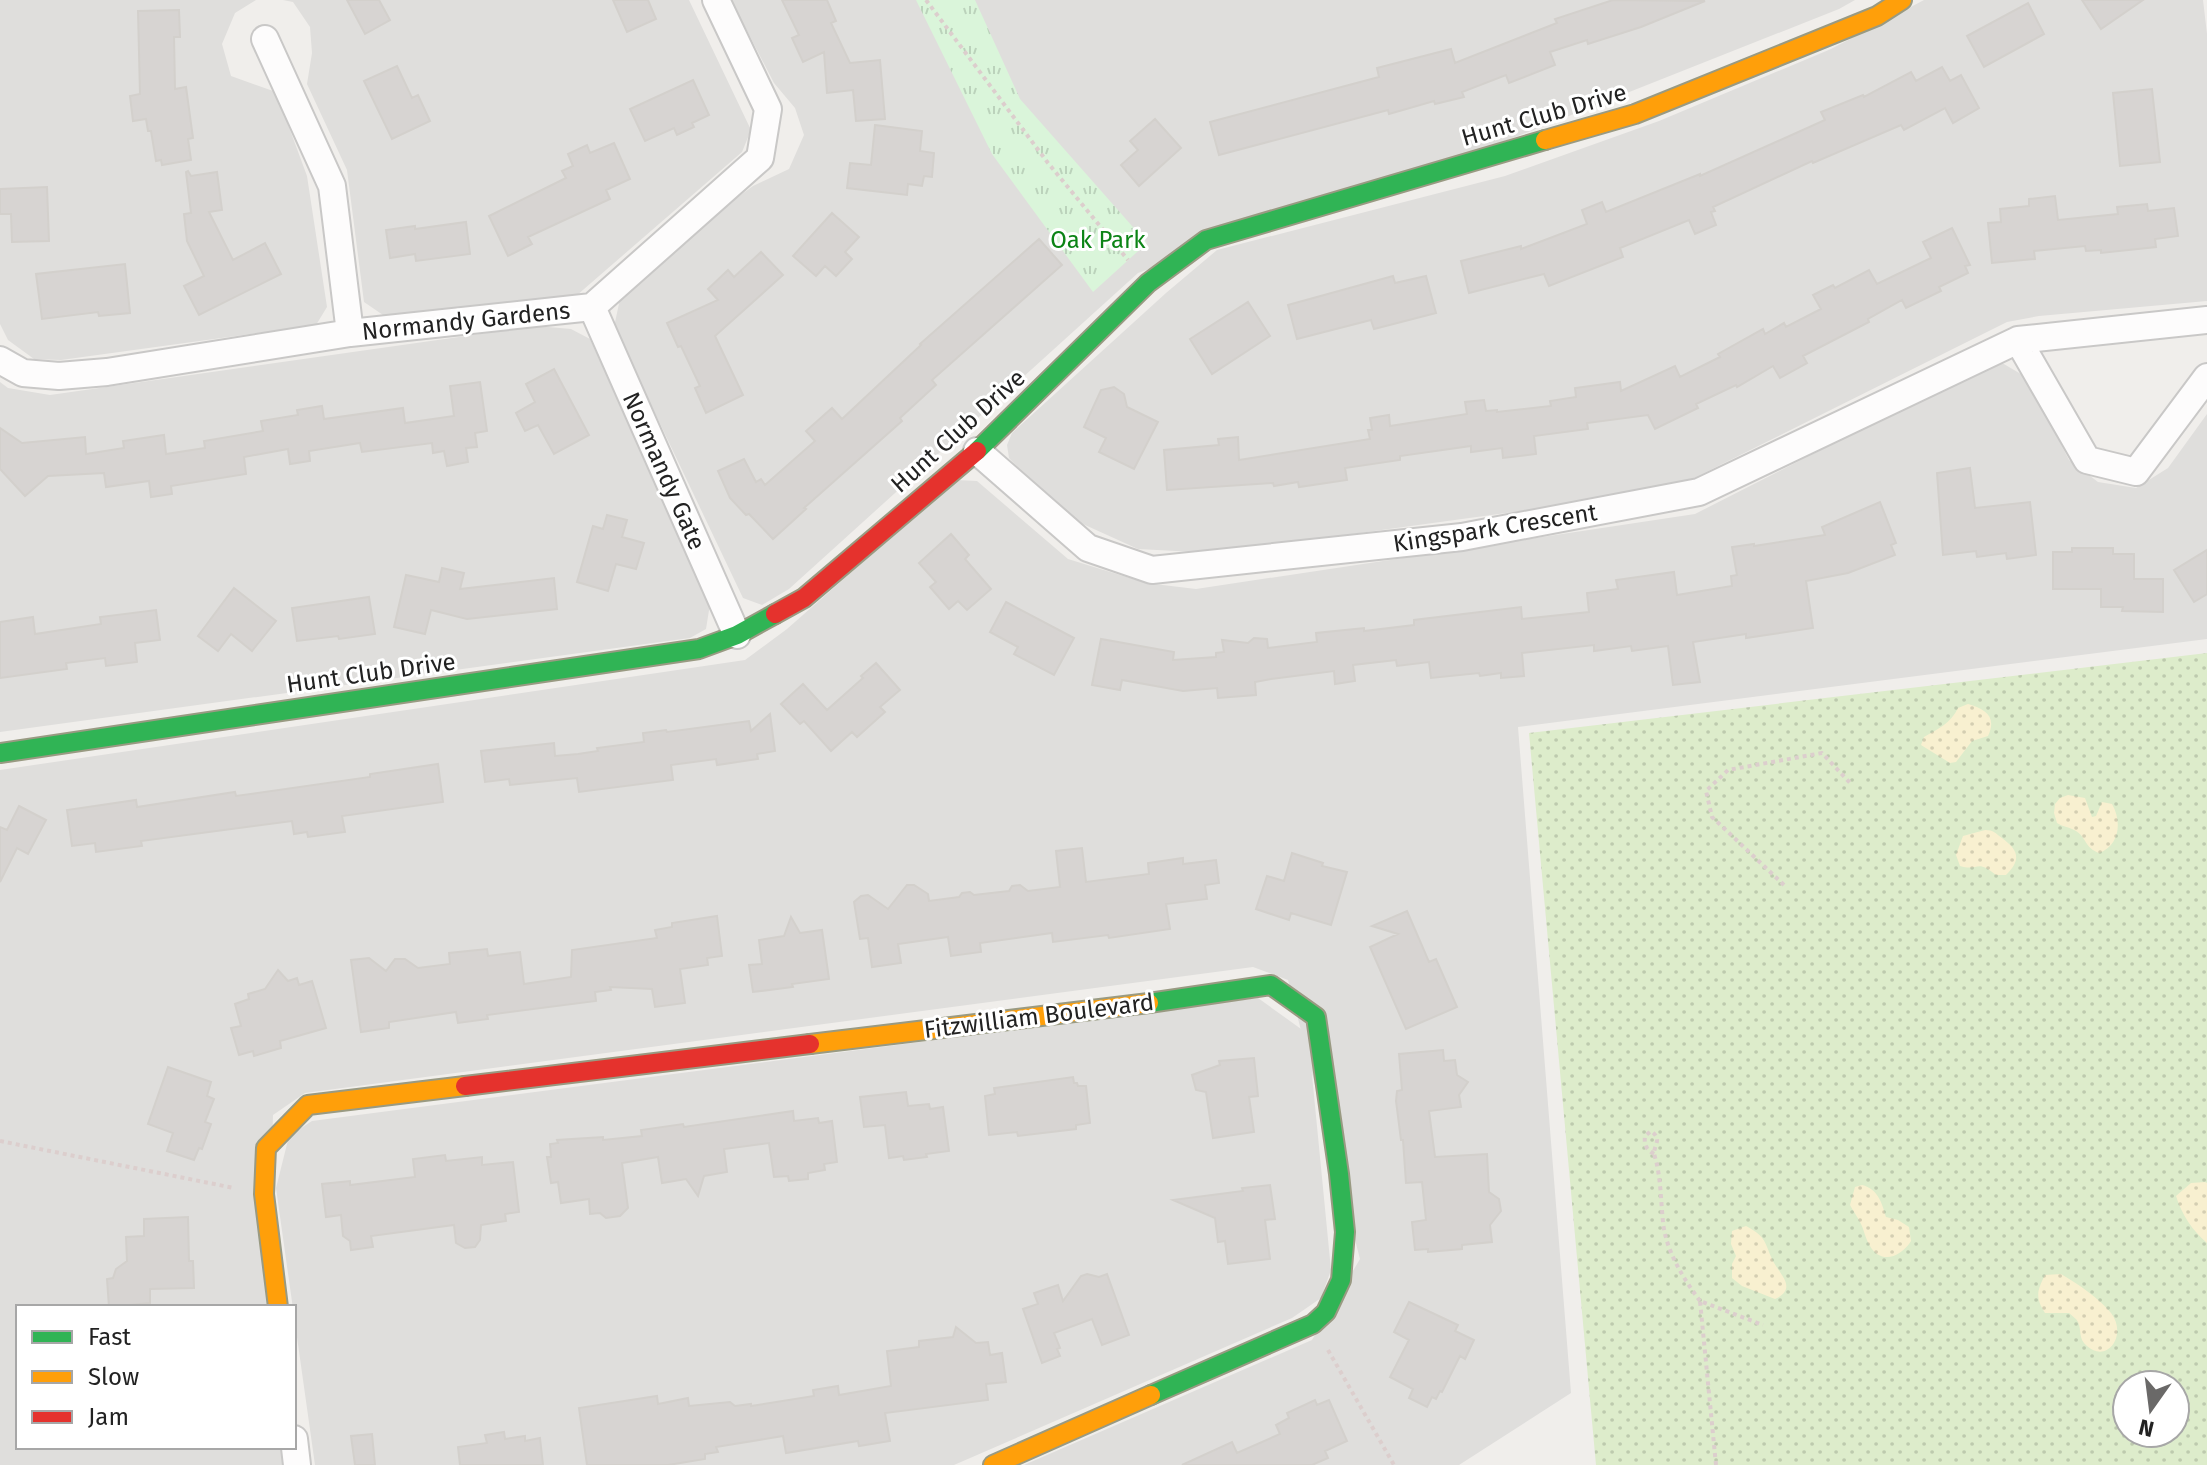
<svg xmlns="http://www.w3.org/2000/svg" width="2207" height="1465" font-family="'Fira Sans',sans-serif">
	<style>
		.residential { fill: #dfdedc }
		.grass { fill: url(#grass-dots); fill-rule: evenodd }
		.sand { fill: url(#sand-dots) }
		.park { fill: url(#park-tufts) }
		.building { fill: #d7d4d2; stroke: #d3d0cc; stroke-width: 2 }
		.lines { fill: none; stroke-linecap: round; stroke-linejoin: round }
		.street-casing { stroke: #c9c8c7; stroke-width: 30 }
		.fast-casing { stroke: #999a82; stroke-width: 22 }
		.slow-casing { stroke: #999a82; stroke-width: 22 }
		.jam-casing { stroke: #999a82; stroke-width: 22 }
		.path { stroke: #dccecd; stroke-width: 4; stroke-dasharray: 4 4; stroke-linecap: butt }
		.street { stroke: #fdfcfc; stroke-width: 26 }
		.fast { stroke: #30b455; stroke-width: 18 }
		.slow { stroke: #ff9f0a; stroke-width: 18 }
		.jam { stroke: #e5322d; stroke-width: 18 }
		.labels { text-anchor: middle; stroke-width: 6; stroke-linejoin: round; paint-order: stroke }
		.street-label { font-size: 24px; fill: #222; stroke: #fff }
		.park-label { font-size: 24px; fill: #0c8416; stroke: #fff }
	</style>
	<defs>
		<pattern id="grass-dots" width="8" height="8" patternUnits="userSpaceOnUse" patternTransform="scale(2)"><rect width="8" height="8" fill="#ddeccb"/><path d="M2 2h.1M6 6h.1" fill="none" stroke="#bdcaae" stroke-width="1.8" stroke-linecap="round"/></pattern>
		<pattern id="sand-dots" width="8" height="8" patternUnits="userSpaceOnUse" patternTransform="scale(2)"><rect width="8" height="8" fill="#f8f0d0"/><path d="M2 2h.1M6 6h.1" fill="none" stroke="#d4ceb2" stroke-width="1.8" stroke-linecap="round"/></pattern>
		<pattern id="park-tufts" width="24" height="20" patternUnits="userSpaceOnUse" patternTransform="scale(2)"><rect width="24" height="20" fill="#daf5da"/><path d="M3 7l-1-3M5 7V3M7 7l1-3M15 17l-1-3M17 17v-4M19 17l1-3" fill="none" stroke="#bbd2bb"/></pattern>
	</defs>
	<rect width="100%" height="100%" fill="#f0eeeb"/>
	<path class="residential" d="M0,0h256l-21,13 -13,31 9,32 45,16 31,84 20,131 -11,18 -255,35 -27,-1 -26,-19 -8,-16z
		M283,0h406l62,130 -9,22 -166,144 -193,19 -19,-13 -17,-132 -40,-86 5,-31 -2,-26 -17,-25z
		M731,0h1124l-16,9 -321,127 -380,137 -349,316 -27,16 -19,-7 -129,-271 6,-28 107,-94 26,-19 36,-17 15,-34 -9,-27 -21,-25z
		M1924,0h279l4,34v267l-168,15 -32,6 -321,160 -35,11 -437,60 -76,-4 -75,-34 -54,-57 -2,-13 5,-12 154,-140 51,-43 288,-74 154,-55 172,-72z
		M537,326l34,3 19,10 120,265 -4,25 -16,9 -690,94v-350l8,6 42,7z
		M1997,360l29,17 43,83 29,22 38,6 32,-20 39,-54v225l-689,88 53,666 -112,72h-435l288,-125 48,-81 -72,-279 -35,-13 -948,126 -32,22 -6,192h-249v140h268l2,18h-288v-695l745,-110 42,-31 169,-149 21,1 91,78 78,24 50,6 499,-75z
		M1258,998l50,36 23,236 -10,28 -29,20 -338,147h-639l-39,-277 13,-52 23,-15z"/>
	<path class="grass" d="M2207,653v812h-611l-67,-732zM2127,1385h48v48h-48z"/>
	<path class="sand" d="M1968,704c18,5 29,13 20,32l-16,5 -16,21 -6,1 -29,-18 3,-8c14,-8 27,-14 34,-29z
		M2068,795l17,3 7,19 4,-1 6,-14 10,2c10,17 8,41 -13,49 -14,-5 -13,-16 -23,-22 -6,-4 -13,-4 -19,-8l-3,-10 1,-9 5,-6z
		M1985,830c9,0 10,3 17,8 16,12 20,21 4,37h-10c-20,-17 -17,-3 -36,-9l-4,-11 7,-19z
		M2205,1182l2,1v60c-15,-13 -25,-28 -31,-47l15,-13z
		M1862,1185c16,4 20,18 24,32l12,3 11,7 2,14c-10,16 -30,24 -41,5 -5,-8 -6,-17 -10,-24 -3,-6 -7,-11 -10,-17l5,-18z
		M1746,1226c21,11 18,16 27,35 7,14 25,27 2,38l-33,-13 -10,-8v-14l4,-8 -5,-12 1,-13z
		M2061,1274c17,10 38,24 50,39 17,22 -4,51 -24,33 -9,-7 -5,-15 -9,-24 -2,-4 -6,-6 -9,-9h-24c-10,-16 -8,-22 0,-38z"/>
	<path class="park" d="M916,0h59l45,99 127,144 -54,49 -101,-138z"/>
	<path class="building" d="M347,0h32l11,20 -25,14z
		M613,0h35l8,19 -29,13z
		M782,0h45l9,21 -5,2 19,40 30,-3 5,59 -29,2 -3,-31 -26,3 -3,-41 -21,10 -11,-24 7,-3z
		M1613,0l92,1 -64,26 -53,17 -1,-4 -37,12 5,13 -46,18 -3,-8 -44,17 2,5 -29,7 -1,-3 -45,13 -1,-4 -169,45 -9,-33 169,-45 -2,-9 74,-19 4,14 102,-40 -2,-4z
		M2082,0h61l-42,29z
		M2028,3l16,31 -60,33 -17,-31z
		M179,10l1,27h-6l1,52 11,-2 7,51 -5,1 3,21 -29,5 -1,-5 -5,1 -5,-30h-3l-2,-12 -13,2 -3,-25 10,-2 -2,-83z
		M397,66l15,32 6,-3 12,26 -38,18 -28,-58z
		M1942,67l8,14 11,-6 18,33 -26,15 -8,-15 -41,22 -3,-5 -88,38 -1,-2 -99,46 2,4 -4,1 5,13 -21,9 -6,-14 -69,28 3,9 -74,29 -5,-12 -75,19 -8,-32 60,-15v3l66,-25 -5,-14 20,-8 4,10 94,-38v2l125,-56 -4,-8 42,-17 1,2 47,-25 5,9z
		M693,80l16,35 -17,8 2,4 -17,8 -3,-7 -29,13 -15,-32z
		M2152,89l8,73 -40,4 -7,-73z
		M1155,119l26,29 -42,38 -18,-21 17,-15 -8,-9z
		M875,125l47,6 -2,20 14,2 -2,24 -8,-1 -2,10 -14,-2 -1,11 -60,-7 3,-25 21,2z
		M614,143l16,36 -24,11 4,9 -82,38 4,7 -24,12 -19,-40 77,-38 -4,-7 11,-5 -5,-12 19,-9 3,8z
		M188,171l3,5 26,-4 5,38 -13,2 24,48 32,-17 16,31 -82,41 -15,-29 20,-10 -17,-35 -3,-27 7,-1 -5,-41z
		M47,187l2,54 -37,1 -1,-28h-11v-25z
		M2055,196l3,24 60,-6 -1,-7 30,-3 1,7 26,-3 4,28 -23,3 1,8 -55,6v-3l-15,1 -1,-5 -51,5 1,8 -43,4 -4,-40 13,-1 -1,-13 29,-3v-7z
		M832,213l27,24 -14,15 7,7 -16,17 -11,-10 -9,10 -23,-20z
		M466,222l4,32 -54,7 -1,-7 -25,4 -4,-28 29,-4v3z
		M1952,228l18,37 -5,1 3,7 -29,14 2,4 -35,17 -4,-8 -34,19 1,3 -66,34 4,7 -27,15 -7,-12 -36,21 -1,-2 -40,19 2,4 -43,21 -7,-14 -61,8 1,6 -54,7 2,18 -33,4 -1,-10 -31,4v-6l-71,10v4l-55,8 2,12 -48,7 -1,-5 -24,4 -1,-3 -106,7 -3,-40 55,-5 -1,-6 20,-2 1,23 131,-21 -2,-9h4l-2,-12 19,-3 1,11 77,-12 -2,-12 19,-2 2,11 11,-1v2l54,-6 -1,-5 26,-4 -1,-9 45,-6 1,9 54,-25 5,11 40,-20 -2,-3 45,-25 2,5 19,-11 2,4 35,-18 -8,-14 20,-10 2,3 34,-18 8,14 54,-26 -8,-16z
		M1039,239l23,26 -130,115 4,5 -36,33 2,3 -98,87 2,1 -33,30 -24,-25 -3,1 -16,-17 -12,-27 26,-12 12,23 5,-3 4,6 50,-44 -9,-10 26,-23 10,11 79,-74 -1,-1z
		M761,252l22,23 -68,61 28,59 -37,18 -11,-25 5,-2 -19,-40 -3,1 -11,-24 51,-23 -10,-11 20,-19 6,7z
		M125,264l5,49 -31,3 -1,-4 -56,7 -6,-45z
		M1393,276l2,7 31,-7 10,37 -62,16 -3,-9 -74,19 -9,-34z
		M1248,302l22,34 -58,38 -22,-35z
		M554,369l35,66 -35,19 -16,-29 -13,6 -9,-18 19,-11 -9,-18z
		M480,382l7,49 -12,2 2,14 -11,1 2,14 -21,4 -3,-15 -11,2 -1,-10 -70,9 -2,-9 -51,8 1,10 -20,3 -2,-15 -44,8 2,17 -75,12 1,8 -21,3 -2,-16 -43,6 -2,-14 -56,3 -23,20 -25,-27v-41l22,15 63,-6 1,17 38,-6 -1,-7 41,-6 2,19 39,-6 -1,-7 59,-10 -2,-10 37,-6 -1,-5 25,-4 2,13 79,-11 2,15 49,-7 -4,-30z
		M1114,387l10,7 3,13 31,15 -24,47 -35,-17 7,-14 -22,-11 17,-37z
		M1970,468l5,40 55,-6 6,53 -29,4 -1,-6 -29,4 -1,-6 -33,4 -6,-82z
		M1880,502l16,41 -5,2 4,10 -47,18 -42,8 7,47 -67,10v-4l-53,8 7,40 -27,3 -5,-39 -36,5 -1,-5 -37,5v-6l-72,8 2,23 -23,2v-5l-21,3 -1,-3 -48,5 -2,-16 -32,4 -1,-6 -43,5 2,16 -20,3 -1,-13 -63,8 -16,3 1,13 -38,3 -1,-10 -34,3 -61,-11 -2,10 -28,-5 9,-46 73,13 -1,8 43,-3v-4l8,-1 -2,-12 26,3 6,-5 13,1 1,9 49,-6 -1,-9 48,-5v3l50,-6v-5l107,-13 1,12 67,-7 -2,-19 31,-4 -2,-9 58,-8 3,23 55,-9 -1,-10 6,-1 -5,-28 22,-3v2l71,-11 -3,-8z
		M607,515l20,5 -5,17 22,6 -8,26 -20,-5 -8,27 -31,-9 16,-56 10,3z
		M951,534l18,21 -4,4 26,30 -24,21 -9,-9 -9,8 -19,-22 6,-5 -17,-19z
		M2072,548h41v6h21v25h29v33l-41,-1 1,-4h-22v-18h-48v-37h19z
		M2207,550v44l-13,8 -20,-32z
		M442,568l22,5 -4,16 94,-11 3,31 -90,10 -36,-9 -6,24 -31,-7 12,-52 33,7z
		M234,588l42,33 -24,30 -21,-17 -13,17 -20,-15z
		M369,597l6,37 -36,5 -1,-3 -41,5 -5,-33z
		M1006,602l68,36 -20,37 -40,-21 4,-7 -28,-15z
		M156,610l4,30 -25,3 2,19 -31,4 -1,-8 -39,5 1,6 -67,9v-56l33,-5 2,17 66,-10 -1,-7z
		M876,663l24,27 -20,17 5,5 -28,25 -5,-5 -21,19 -27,-30 -4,3 -19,-20 22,-20 24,26 36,-32 -2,-2z
		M770,714l5,37 -18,3 1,5 -41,6 -1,-6 -45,6 2,15 -94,12 -2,-14 -67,7 -1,-6 -24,3 -4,-31 73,-8 1,13 23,-2 20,-3 -1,-3 47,-6 -1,-9 23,-3 1,2 82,-11 2,10z
		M438,764l5,38 -101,14 3,16 -37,5 -1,-5 -13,2 -2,-13 -151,20 1,5 -46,6 -1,-9 -23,3 -5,-36 69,-10 1,7 98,-15 1,4 134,-19v-3z
		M19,806l27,14 -18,34 -11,-6 -17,34v-55l7,3z
		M1082,848l4,34 63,-8 -1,-11 35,-5v6l33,-4 3,23 -14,2 2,14 -41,5 4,25 -61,9 -1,-3 -55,7 -1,-9 -72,10 1,9 -30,4 -3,-19 -50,7 3,19 -29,4 -4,-29 -8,1 -6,-37 7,-6 7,-1 20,14 19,-24h7l14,9 1,7 30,-4 3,-4 8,-1 4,3 35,-4 3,-5 8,-1 8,6 32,-4 -4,-36z
		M1292,853l31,10 -1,3 25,6 -16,53 -40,-12 -2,7 -33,-11 11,-33 17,5z
		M1407,911l22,51 7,-3 21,48 -51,22 -36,-82 28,-13 -26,-8z
		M717,916l5,40 -15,2 1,7 -28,4 5,34 -30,4 -3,-18 -42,-2 1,3 -16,2 1,9 -109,14 1,4 -30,4 -2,-11 -67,10v6l-28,4 -10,-72 18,-2 17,13 9,-12h10l13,9 32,-4 -1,-11 38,-4 1,7 32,-4 4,32 47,-7 1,-27 85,-12 -2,-8 17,-3v-4z
		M791,917l9,16 22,-3 7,49 -37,5 1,3 -40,5 -4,-27 13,-1 -3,-24 25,-4z
		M278,970l10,11 9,-3 2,7 13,-4 14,47 -46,13 1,7 -27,8 -1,-5 -14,4 -8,-27 10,-2 -6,-22 14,-5 -1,-5 17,-5z
		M1443,1050l1,11 11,-1 2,15 11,7 -9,13 2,12 -32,4 6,46 52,-3 2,38 10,7 2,12 -11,14 2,17 -30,3v4l-34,3v-3l-13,1 -3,-28 14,-2 -4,-38 -16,1 -3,-43h-2l-5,-39 1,-10 5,-1 -3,-36z
		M1254,1058l4,38 -9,1 5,35 -41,6 -7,-46 -10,-2 -4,-15 28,-10 -1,-4z
		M168,1067l43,15 -4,14 7,3 -9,23 6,2 -9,25 -3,-1 -5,12 -27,-9 6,-18 -25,-9z
		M1073,1077l1,6h3l1,3h8l4,37 -14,2v4l-58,7 -1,-4 -28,3 -4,-39 10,-2 -1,-6z
		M906,1092l2,14 21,-2 1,5 13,-2 6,44 -23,3 1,3 -23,3 -1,-4 -14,2 -4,-33 -21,2 -4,-30z
		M793,1111l1,10 24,-3 1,5 13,-2 5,41 -13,2 1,6 -17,3v6l-19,2 -1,-5 -14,1 -5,-34 -45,6 3,23 -23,4 -6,20 -12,-17 -24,4 -4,-26 -36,6 6,45 -8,8 -14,2 -6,-5 -10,1 -1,-15 -28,4 -3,-21 -7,1 -4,-26h4l-1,-13 8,-1 -1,-3 46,-3v3l39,-4 -1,-6 42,-6 1,3z
		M445,1155l1,6 36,-4v8l31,-3 6,50 -14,2 1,7 -25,4 -1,15 -5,7 -10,1 -9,-5 -2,-18 -83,11 2,11 -22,3 -1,-9 -7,-5 -2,-21 -15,2 -4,-33 28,-3v4l65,-8 -2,-18z
		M1270,1185l5,34 -10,1 5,39 -42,5 -3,-23 -7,1 -3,-24 -42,-18 70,-9 -1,-3z
		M188,1217l1,44h4l1,27 -44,1v14l-41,4 -2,-28 6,-1 3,-9 11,-8 -1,-24 18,-1v-17z
		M1087,1274l12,3 8,-3 22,61 -27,10 -10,-26 -38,14 6,15 -3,1 3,7 -18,7 -19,-54 15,-5 -4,-11 24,-8 5,16 18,-25z
		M1409,1302l49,23 -3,6 19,9 -9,19 -5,-3 -18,36 -2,-1 -4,8 -4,-2 -5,10 -18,-9 4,-9 -23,-12 19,-37 -15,-8z
		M956,1327l20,16 12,-1 2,13 12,-2 4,29 -20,2 2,16 -103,13 5,28 -31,5 -1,-5 -72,12 -3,-17 -67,11 2,5 -13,2v5l-37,6h-81l-8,-57 78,-12 1,8 30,-6 1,8 41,-4 5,4 16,-2v2l63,-10 -1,-6 25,-4 1,9 52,-9 -4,-35 32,-4v-6l34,-4z
		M1315,1400l2,5 12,-5 18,41 -22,10 3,7 -16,7h-130l50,-23 5,11 43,-19 -4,-9 13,-7 -2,-5z
		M504,1432l1,7 20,-3v5l15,-3 3,27h-83l-2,-18 29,-4 -2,-8z
		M372,1434l3,31h-20l-4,-29z"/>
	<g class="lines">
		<g class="street-casing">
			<path id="street" d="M265,39l67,147 18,147
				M592,307l145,328
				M2018,340l189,-20
				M0,360l23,13 36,3 48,-4 243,-39 242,-26 168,-149 8,-49 -52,-109
				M977,451l111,97 64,22 310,-33 237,-45 319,-152 69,120 49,12 71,-95
				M294,1439l3,26"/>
		</g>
		<g class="fast-casing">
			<path id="fast" d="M977,451l171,-168 58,-43 339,-100
				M0,753l699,-104 38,-14 38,-21
				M1149,1003l122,-18 45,32 23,157 6,58 -4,48 -15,32 -13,12 -162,71"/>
		</g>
		<g class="slow-casing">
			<path id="slow" d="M1545,140l90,-26 242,-98 25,-16
				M810,1044l339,-41
				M278,1307l-14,-113 2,-46 42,-43 157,-19
				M993,1465l158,-70"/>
		</g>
		<g class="jam-casing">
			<path id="jam" d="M775,614l29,-16 173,-147
				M465,1086l345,-42"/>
		</g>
		<path class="path" d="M926,0l122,163 80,97
			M1784,885l-72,-68 -6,-26 22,-21 94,-17 30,32
			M0,1141l234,47
			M1654,1154c-8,-5 -10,-9 -9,-18l6,-5c11,8 4,12 3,22 0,1 3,11 3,12 4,19 4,38 6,57 3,29 20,56 37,79
			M1328,1350l66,115
			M1716,1465l-16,-164 63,24"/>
		<use href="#street" class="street"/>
		<use href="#fast" class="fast"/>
		<use href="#slow" class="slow"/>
		<use href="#jam" class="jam"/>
	</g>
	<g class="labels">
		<g class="street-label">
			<text transform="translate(1544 115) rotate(-16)" y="8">Hunt Club Drive</text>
			<text transform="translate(466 321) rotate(-6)" y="8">Normandy Gardens</text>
			<text transform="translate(958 431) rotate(-42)" y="8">Hunt Club Drive</text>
			<text transform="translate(664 471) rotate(66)" y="8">Normandy Gate</text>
			<text transform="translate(1495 528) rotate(-9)" y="8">Kingspark Crescent</text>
			<text transform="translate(371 673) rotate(-8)" y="8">Hunt Club Drive</text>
			<text transform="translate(1039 1016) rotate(-7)" y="8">Fitzwilliam Boulevard</text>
		</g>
		<g class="park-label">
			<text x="1098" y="248">Oak Park</text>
		</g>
	</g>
	<rect x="16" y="1305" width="280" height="144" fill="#ffffff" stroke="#a7a7a7" stroke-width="2"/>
	<rect x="32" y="1331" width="40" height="12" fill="#30b455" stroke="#a7a7a7" stroke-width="2"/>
	<text x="88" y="1345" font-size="24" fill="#222222">Fast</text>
	<rect x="32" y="1371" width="40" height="12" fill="#ff9f0a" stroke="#a7a7a7" stroke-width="2"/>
	<text x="88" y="1385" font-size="24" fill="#222222">Slow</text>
	<rect x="32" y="1411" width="40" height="12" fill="#e5322d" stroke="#a7a7a7" stroke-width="2"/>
	<text x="88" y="1425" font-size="24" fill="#222222">Jam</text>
	<g transform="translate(2151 1409) rotate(194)"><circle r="38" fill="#ffffff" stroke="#a7a7a7" stroke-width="2"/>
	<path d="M0-6L14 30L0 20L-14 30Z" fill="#6a6968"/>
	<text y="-12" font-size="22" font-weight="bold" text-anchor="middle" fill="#222222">N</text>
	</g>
</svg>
